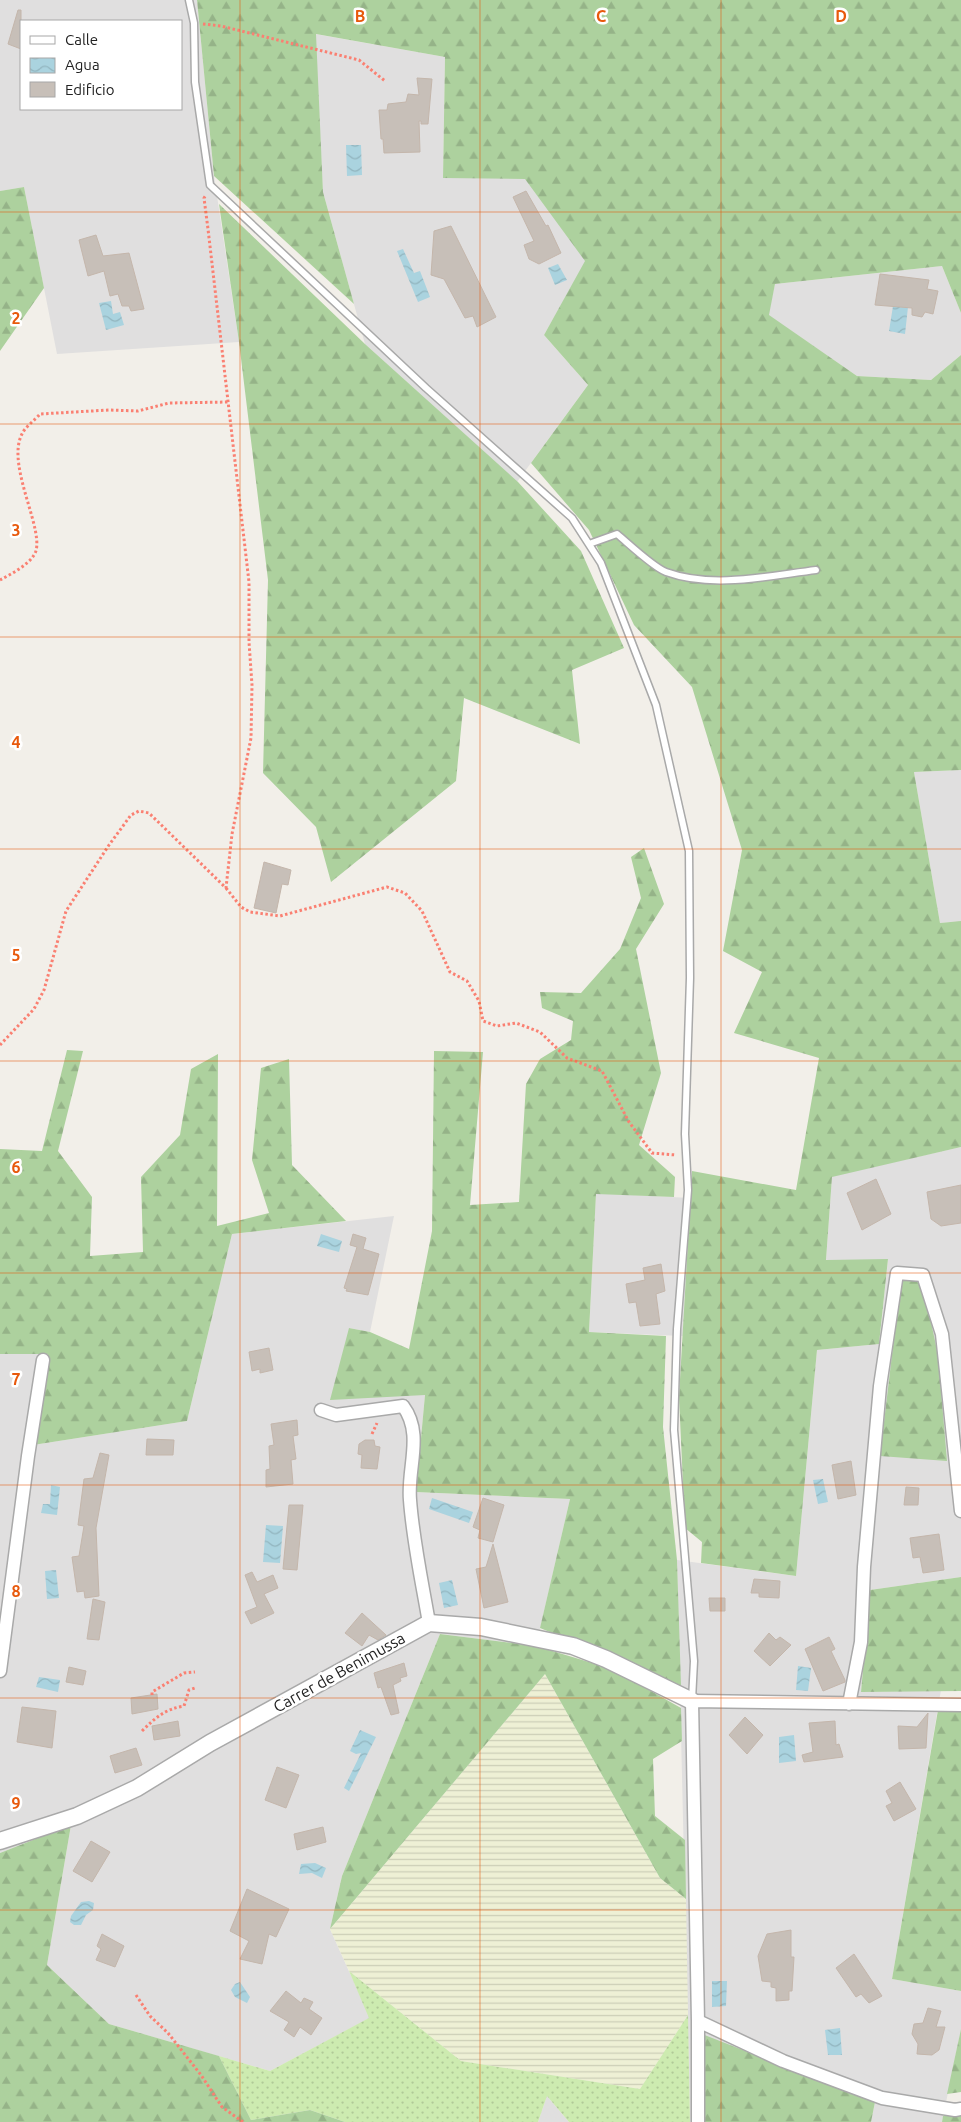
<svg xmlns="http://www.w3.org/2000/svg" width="961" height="2122" font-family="Ubuntu,sans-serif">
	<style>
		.residential { fill: #e0dfdf; fill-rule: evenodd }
		.farmland { fill: url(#farmland-rules) }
		.grass { fill: url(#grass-dots) }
		.forest { fill: url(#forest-firs) }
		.water { fill: url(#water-waves) }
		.building { fill: #c7bfb8; stroke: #c4b6ab }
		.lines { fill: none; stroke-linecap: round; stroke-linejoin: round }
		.service-casing { stroke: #a9a9a9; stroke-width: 9 }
		.minor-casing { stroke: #a9a9a9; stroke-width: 15 }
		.tertiary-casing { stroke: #a9a9a9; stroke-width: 19 }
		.path { stroke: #fa8072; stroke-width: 3; stroke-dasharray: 2.5 2.5; stroke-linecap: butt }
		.service { stroke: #fff; stroke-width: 6 }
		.minor { stroke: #fff; stroke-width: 12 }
		.tertiary { stroke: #fff; stroke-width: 16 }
		.grid { fill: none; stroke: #e8590c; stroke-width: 1; stroke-opacity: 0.55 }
		.labels { text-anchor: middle; stroke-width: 5; stroke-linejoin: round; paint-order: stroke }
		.street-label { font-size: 16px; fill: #222; stroke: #fff }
		.grid-label { font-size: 16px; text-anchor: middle; font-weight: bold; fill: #e8590c; stroke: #fff; stroke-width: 5; stroke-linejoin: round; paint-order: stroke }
	</style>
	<defs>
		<pattern id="farmland-rules" width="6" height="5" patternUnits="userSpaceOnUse" patternTransform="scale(1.25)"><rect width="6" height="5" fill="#eef0d5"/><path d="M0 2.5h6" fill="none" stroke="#ccceb7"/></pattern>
		<pattern id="grass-dots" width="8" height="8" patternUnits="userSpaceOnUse" patternTransform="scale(1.25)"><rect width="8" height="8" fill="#cdebb0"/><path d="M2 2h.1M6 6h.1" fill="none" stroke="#b0c997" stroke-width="1.8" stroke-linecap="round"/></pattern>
		<pattern id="forest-firs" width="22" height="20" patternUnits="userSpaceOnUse" patternTransform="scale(1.25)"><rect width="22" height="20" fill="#add19e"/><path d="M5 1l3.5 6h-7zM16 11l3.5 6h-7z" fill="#95b388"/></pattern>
		<pattern id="water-waves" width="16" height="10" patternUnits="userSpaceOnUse" patternTransform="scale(1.25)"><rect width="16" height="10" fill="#aad3df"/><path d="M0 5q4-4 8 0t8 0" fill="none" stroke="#92b5bf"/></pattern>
	</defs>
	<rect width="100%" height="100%" fill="#f2efe9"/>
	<path class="residential" d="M0,0h197l17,176 25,166 -182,12 -33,-167 -24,4zM21,21h160v88h-160z
		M315,34l130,23 -2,121h82l61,83 -42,74 44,50 -71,97 -152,-138 -42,-152z
		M942,266l19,47v42l-30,25 -74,-4 -89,-61 7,-31z
		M961,770v151l-21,2 -26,-151z
		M961,1147v430l-91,13 -9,102 80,-2 -49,289 69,12v38l-19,93h-71l4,-20 -185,20 -13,-562 119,16 21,-226 62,-6 9,-84 -62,1 6,-85z
		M596,1193l94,5 -7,138 -94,-4z
		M394,1216l-24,116 -21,-4 76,67 -9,97 154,7 -34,147 -96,-12 -98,242 -12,53 40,89 -100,53 -161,-47 -62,-59 24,-140 -71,28v-499h48l-15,91 154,-24 45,-187z
		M547,2096l22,26h-31z"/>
	<path class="farmland" d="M545,1674l115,204 26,21 2,116 -48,74 -179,-28 -112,-90 -19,-42z"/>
	<path class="grass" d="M349,1971l112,90 179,28 48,-74 2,107h-121l-22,-26 -9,26h-193l-35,-12 -59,10 -32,-64 51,15 99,-53z"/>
	<path class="forest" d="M197,0h764v313l-19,-47 -167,18 -6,31 88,61 74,4 30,-25v415l-47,2 26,151 21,-2v226l-129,30 -6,83 62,-1 -9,85 -62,6 -21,226 -95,-13 1,-21 -17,-14 -6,-131 13,-226 104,19 23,-132 -85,-25 28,-61 -39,-21 19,-101 -50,-163 -58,-62 -45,-95 -58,-67 57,-78 -44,-50 41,-74 -60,-82 -82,-1 2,-121 -129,-23 7,158 31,112 -140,-128z
		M24,187l20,101 -44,63v-160z
		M219,204l146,140 153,138 63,69 43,97 -52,22 8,74 -116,-46 -8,83 -125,101 -15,-55 -53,-54 5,-193 -29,-238z
		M644,848l20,56 -28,45 25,124 -22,72 36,32 -1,20 -78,-3 -7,138 77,4 -3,91 14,133 4,126 -141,-58 30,-129 -154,-7 9,-97 -95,5 19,-72 21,4 39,17 23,-118 2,-180 49,1 -13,153 49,-3 7,-118 14,-25 31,-19 2,-19 -31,-13 -2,-16 41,1 39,-44 21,-51 -10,-41z
		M67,1050l16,1 -25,100 34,46 -2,59 53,-4 -2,-75 39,-42 11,-66 27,-15 -1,172 52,-13 -17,-53 9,-92 28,-9 3,106 54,56 -114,13 -45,187 -154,24 15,-91h-48v-205l42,2z
		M901,1279l21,1 16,75 9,106 -67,-5z
		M961,1577v114l-100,1 9,-102z
		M440,1634l96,12 76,23 69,39 1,33 -29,18 2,57 30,24 1,59 -26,-21 -115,-204 -215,255 12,-53z
		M938,1710l23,1v280l-69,-12z
		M71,1825l-24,140 62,59 110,32 32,64 59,-10 35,12h-345v-269z
		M961,2029v63l-14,2z
		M702,2034l173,68 -4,20h-169z
		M961,2113v9h-19l1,-6z"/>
	<path class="water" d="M346,145h15l1,30 -15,1z
		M403,249l11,24 6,-2 10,26 -12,5 -21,-51z
		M558,264l9,16 -12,5 -7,-17z
		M111,301l2,13 7,-2 4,13 -18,5 -7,-27z
		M893,306l15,1 -3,27 -16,-3z
		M321,1234l21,7 -3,11 -22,-6z
		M823,1479l5,23 -10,2 -5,-24z
		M51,1485l9,2 -3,28 -16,-2 2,-9h7z
		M432,1498l41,14 -4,11 -40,-14z
		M266,1525l17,1 -3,37 -17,-1z
		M56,1570l3,28 -12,1 -2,-28z
		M452,1580l6,25 -14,3 -5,-25z
		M798,1666l13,2 -3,23 -12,-1z
		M39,1677l21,3 -2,12 -22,-5z
		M360,1730l16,7 -27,54 -5,-3 17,-35 -5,1 -6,-3z
		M794,1735l2,26 -17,2v-26z
		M315,1863l11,5 -4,10 -10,-5 -13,1 2,-10z
		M89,1901l5,2 -1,7 -7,5 -5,10h-7l-4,-3 1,-6 10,-14z
		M712,1981h15l-1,25 -14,1z
		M240,1982l10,15 -3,6 -12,-6 -4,-7 4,-6z
		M840,2028l2,27h-14l-3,-25z"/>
	<path class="building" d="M18,10h3v39l-13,-5z
		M417,78l15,1 -4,45h-7v-3h-2l1,31 -36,1 -1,-14h-2l-2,-29h8l1,-6 18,-2 2,-8 11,1z
		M526,191l20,35 2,-1 13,28 -22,11 -10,-5 -5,-14 10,-4 -21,-44z
		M451,226l45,91 -19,10 -4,-11 -8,2 -21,-39 -13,-4 3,-44z
		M96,235l7,21 26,-3 15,56 -13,2 -2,-5h-7l-4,-12 -8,2 -6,-25 -16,5 -9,-36z
		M880,274l49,6 -2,9 11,2 -5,23 -8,-2 -3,5 -10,-2v-7l-37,-3z
		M264,862l27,8 -3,15 -6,-1 -6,29 -22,-5z
		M876,1179l15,35 -29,16 -15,-37z
		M961,1185v38l-20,3 -10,-7 -4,-27z
		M353,1234l13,4 -3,11 16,5 -11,41 -22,-4 1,-2 -3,-1 13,-41 -7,-2z
		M661,1264l4,27 -9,3 4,30 -20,2 -4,-24 -7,1 -3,-19 19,-4 -2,-12z
		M269,1348l4,22 -13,3v-4l-8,2 -3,-19z
		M297,1420l1,15 -5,1 3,23 -5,1 2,24 -27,3v-17l4,-1 -1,-23 5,-1 -3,-21z
		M147,1439l27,1 -1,15h-27z
		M365,1440h9l1,6 5,1 -3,22 -16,-1 1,-13 -4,-1 1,-10z
		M100,1453l9,2 -13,73 3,68 -14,2 -1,-7 -7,1 -5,-35 7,-1 5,-30 -6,-1 6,-46 9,-1z
		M851,1461l5,34 -18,4 -6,-34z
		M906,1487l13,1 -1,17h-14z
		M483,1498l21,7 -11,37 -15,-4 2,-8 -7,-3z
		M289,1505h14l-6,65 -14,-1z
		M939,1534l5,36 -21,3 -3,-16 -7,1 -3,-20z
		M493,1544l15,58 -24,6 -8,-39 10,-2z
		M252,1572l5,10 16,-7 5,13 -14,6 10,19 -23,11 -6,-12 12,-5 -12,-32z
		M754,1579l26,2 -1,17 -20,-1v-4h-8z
		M709,1598h16v13h-15z
		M93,1599l12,3 -6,38 -12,-1z
		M362,1613l24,22 -8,5 -9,-5 -7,11 -17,-13z
		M769,1633l7,7 4,-3 11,8 -21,21 -16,-15z
		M829,1637l6,12 -4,2 14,29v2l-22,9 -18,-42z
		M404,1663l3,13 -7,2 1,3 -8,4 6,28 -8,2 -10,-28 -3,1 -4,-15z
		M69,1667l17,4 -3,14 -17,-3z
		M157,1694l1,15 -26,5 -1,-16z
		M22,1707l34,4 -4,37 -35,-6z
		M928,1713l-2,35 -27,1 -1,-23 19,1z
		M745,1717l18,18 -16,19 -18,-19z
		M178,1721l2,15 -26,4 -2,-14z
		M835,1721l1,24 3,-1 4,13 -39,5 -2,-7 11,-3 -4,-29z
		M136,1748l6,17 -27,8 -5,-17z
		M277,1767l22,8 -13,33 -21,-8z
		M900,1782l16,27 -22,12 -8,-15 6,-3 -6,-12z
		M323,1827l3,15 -29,8 -3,-16z
		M91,1841l19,11 -18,30 -19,-11z
		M247,1889l42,20 -13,28 -7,-3 -7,30 -22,-5 9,-18 -19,-10z
		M791,1930v27h3l-2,34h-3v9l-13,1v-13l-5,-1v-5l-9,-1 -4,-25 9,-22z
		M102,1934l22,12 -9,21 -19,-7 5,-11 -4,-3z
		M854,1954l28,42 -13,7 -8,-9 -5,3 -20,-29z
		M286,1991l15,12 3,-5 9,4 -4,7 13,9 -11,17 -11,-8 -6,10 -10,-7 5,-8 -19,-11z
		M928,2008l13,3 -5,16h9l-6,23 -7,5 -15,-1 1,-10 -6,-10 2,-10 9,-1z"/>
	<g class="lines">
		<g class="service-casing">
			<path id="service" d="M189,0l5,23 1,59 15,103 216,203 146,130 29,45 55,142 33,146 1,127 -5,156 3,56 -11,139 -3,101 20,231 -2,39
				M589,544l28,-10c12,10 36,33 49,38 47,17 102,4 150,-2"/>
		</g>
		<g class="minor-casing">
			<path id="minor" d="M321,1410l15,5 67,-9c21,28 4,62 7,94 3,41 12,82 19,123
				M0,1671l28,-215 15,-96
				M849,1704l12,-62 3,-75 16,-181 17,-113 26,2 19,59 19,177
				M698,2021l85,40 99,37 73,12 6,-1
				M698,2122v-101l-6,-320 269,4"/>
		</g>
		<g class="tertiary-casing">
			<path id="tertiary" d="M0,1841l77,-25 60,-28 73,-45 219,-120 52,4 92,19 33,13 86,42"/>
		</g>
		<path class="path" d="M203,24l18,2 138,34 26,21
			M0,580c11,-6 27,-14 34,-25 14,-20 -29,-89 -12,-121 3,-7 13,-14 18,-20l69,-4 29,1 31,-8 59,-1
			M226,888l15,19 9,5 30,4 107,-29 18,6 17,18 28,61 17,9 12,20 4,20 14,5 19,-3 24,9 27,26 35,13 27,51 23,31 24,2
			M0,1045l34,-36 10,-19 22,-79 43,-66 22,-30 8,-4 10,2 77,75 6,-54 19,-96 1,-53 -3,-43v-60l-41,-353 -4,-31 2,-3
			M372,1434l5,-11
			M152,1695v-3l32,-19 11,-1
			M142,1731c13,-13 23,-22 42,-25l5,-16 6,-2
			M136,1995l14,21 18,17 33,42 21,32 21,15"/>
		<use href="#service" class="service"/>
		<use href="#minor" class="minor"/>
		<use href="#tertiary" class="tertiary"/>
	</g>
	<path class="grid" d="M240,0v2122M480,0v2122M721,0v2122M0,212h961M0,424h961M0,637h961M0,849h961M0,1061h961M0,1273h961M0,1485h961M0,1698h961M0,1910h961"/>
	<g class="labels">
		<g class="street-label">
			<text transform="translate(339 1672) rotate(-29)" y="6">Carrer de Benimussa</text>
		</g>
	</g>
	<g class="grid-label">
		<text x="360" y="22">B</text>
		<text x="601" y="22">C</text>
		<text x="841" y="22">D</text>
		<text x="16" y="324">2</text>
		<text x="16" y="536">3</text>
		<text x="16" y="748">4</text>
		<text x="16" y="961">5</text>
		<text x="16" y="1173">6</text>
		<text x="16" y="1385">7</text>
		<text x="16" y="1597">8</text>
		<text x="16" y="1809">9</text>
	</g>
	<rect x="20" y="20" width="162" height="90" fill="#ffffff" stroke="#a7a7a7"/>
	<rect x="30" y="36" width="25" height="8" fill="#ffffff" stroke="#a7a7a7"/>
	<text x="65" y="45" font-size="15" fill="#222222">Calle</text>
	<rect x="30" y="58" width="25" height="15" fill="url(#water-waves)" stroke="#a7a7a7"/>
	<text x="65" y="70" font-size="15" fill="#222222">Agua</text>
	<rect x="30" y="82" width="25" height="15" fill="#c7bfb8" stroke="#a7a7a7"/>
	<text x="65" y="95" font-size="15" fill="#222222">Edificio</text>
</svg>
